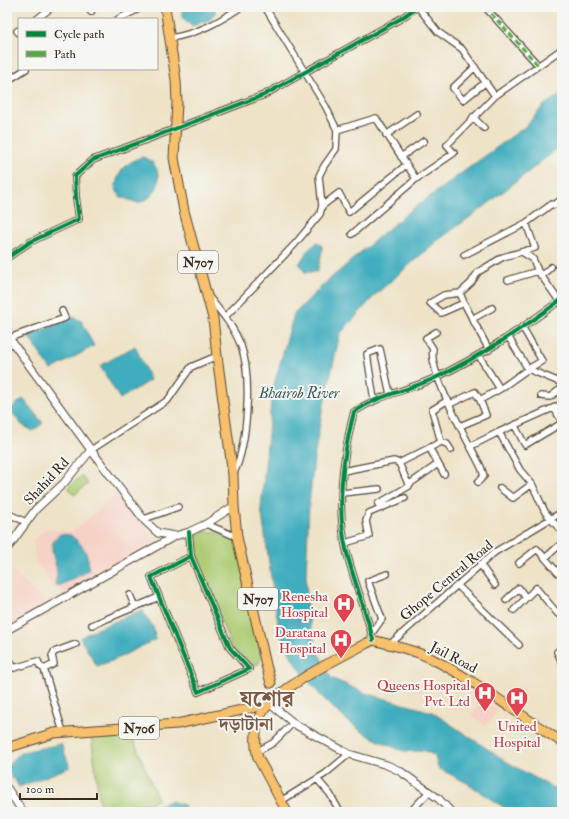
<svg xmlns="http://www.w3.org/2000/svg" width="569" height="819" font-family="'IM FELL Double Pica','Noto Serif Bengali',serif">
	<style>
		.built { fill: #f6d1c5 }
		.green { fill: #adcc73; stroke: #747b48 }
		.water { fill: #40adbe; stroke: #3e6c6e }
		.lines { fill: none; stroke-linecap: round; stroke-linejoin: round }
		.minor-casing { stroke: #564637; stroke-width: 8 }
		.tertiary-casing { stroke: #564637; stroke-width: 9 }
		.trunk-casing { stroke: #564637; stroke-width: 11 }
		.minor { stroke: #fff; stroke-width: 5.5 }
		.tertiary { stroke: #fff; stroke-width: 7 }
		.trunk { stroke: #f7c06c; stroke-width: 9 }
		.quiet { stroke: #55ab43; stroke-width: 3; stroke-dasharray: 6 3; stroke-linecap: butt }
		.cycleway-casing { stroke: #f6f6f2; stroke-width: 6 }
		.cycleway { stroke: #00873e; stroke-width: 4 }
		.labels { text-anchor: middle; stroke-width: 4; stroke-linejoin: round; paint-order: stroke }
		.shield { fill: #f6f6f2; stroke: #73675e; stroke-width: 1 }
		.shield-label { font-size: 13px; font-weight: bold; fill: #3b2a1e }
		.street-label { font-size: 14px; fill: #3b2a1e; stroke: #f6f6f2 }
		.health-label { font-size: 14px; fill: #be3a42; stroke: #f6f6f2; text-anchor: end }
		.water-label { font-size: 15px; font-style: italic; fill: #3d5e5e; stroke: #f6f6f2 }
		.district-label { font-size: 18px; font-weight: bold; fill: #795a47; stroke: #f6f6f2 }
		.town-label { font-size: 22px; font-weight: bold; fill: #795a47; stroke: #f6f6f2 }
	</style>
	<rect width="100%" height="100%" fill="#f6f6f2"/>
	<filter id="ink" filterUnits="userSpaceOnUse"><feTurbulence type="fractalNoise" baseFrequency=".025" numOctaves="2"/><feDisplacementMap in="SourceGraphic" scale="8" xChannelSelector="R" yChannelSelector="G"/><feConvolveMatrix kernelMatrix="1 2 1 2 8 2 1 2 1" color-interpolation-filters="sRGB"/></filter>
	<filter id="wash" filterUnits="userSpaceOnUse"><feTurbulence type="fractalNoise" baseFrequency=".012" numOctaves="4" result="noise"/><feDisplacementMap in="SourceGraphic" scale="16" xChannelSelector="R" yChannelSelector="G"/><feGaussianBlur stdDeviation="0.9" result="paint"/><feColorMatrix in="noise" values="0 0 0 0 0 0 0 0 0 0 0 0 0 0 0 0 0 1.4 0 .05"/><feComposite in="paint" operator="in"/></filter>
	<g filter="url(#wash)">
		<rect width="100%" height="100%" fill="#eee3c7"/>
		<path class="built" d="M120,491l37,53 -93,53 -4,-9 -8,-1 -17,-27 -2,-20 13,-11 27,3z
			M7,566l41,38 -41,23z
			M483,699l15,11 -12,16 -15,-11z"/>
		<path class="green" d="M82,476l6,8 -14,11 -6,-8z
			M205,531l12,1 10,5 10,2 24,117 -2,8 -8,1 -8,-5 -11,-12 -33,-82 -4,-26 4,-7z
			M130,731l28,68 -24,13h-20l-5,-9 -9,4 -9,-72z"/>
		<path class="water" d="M181,7h34v6l-6,7 -18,6 -7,-7z
			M562,94v51l-78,62 -47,34 -61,53 -36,40 -18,79 -8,45 -5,47 -3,69 1,28 3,23 7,25 14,28 34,15 67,19 75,50 55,31v19h-51l-44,-29 -29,-15 -3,-12c-17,-10 -12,-3 -29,-5 -7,0 -16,-6 -22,-8 -41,-16 -90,-71 -105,-112l-18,-123 11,-116 22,-78 30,-30 64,-55 26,-21 112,-82 18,-21z
			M142,157c16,3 21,23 12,36 -4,5 -10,8 -16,10l-17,-6 -6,-8c2,-16 11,-27 27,-32z
			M318,242c1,1 4,4 4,5 1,2 -4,23 -5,25h-12l-6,-8 9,-14z
			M74,317l8,5 12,24 -43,24 -23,-34z
			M135,346l15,34 -30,19 -20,-33z
			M23,399l20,24 -10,8 -11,-6 -11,-14 3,-5z
			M60,534l10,1c12,8 21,21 18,36l-29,15h-3l-1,-3c8,-20 -14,-34 5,-49z
			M142,610l11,17 3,12 -42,21 -17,6 -17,-28 12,-7z
			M61,744l9,23 -51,20 -5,-9 -2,1 -5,-11 6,-9 9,-7z
			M170,801l14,4 3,7h-39l11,-7z"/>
	</g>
	<g filter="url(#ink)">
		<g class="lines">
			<g class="minor-casing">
				<path id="minor" d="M87,7l4,5
					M418,7l20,25 24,17 33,47 67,-47
					M485,7l53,58
					M37,19l15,-12
					M118,19l25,-12
					M19,30l-2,1 2,2
					M171,38c28,-5 46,-15 70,-31
					M475,67l-22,21 10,12 23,-18
					M7,81l19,-12
					M473,117l11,11
					M337,130l39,-12 40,61
					M386,135l31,-21
					M401,157l23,-16
					M322,206l17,-13 10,19 57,-47
					M352,234l64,-55 38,-26 -7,-8 48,-49
					M522,252l11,7 5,12 24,34
					M464,255l62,-32 26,-19 2,1 8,-6
					M7,258l23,-16 49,-23 -3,-22 -1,-21 18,-16 171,-65 136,-76 17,-12
					M541,276l10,-9
					M508,280l30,-9
					M460,293l-16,2 -14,8 11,10 23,-10 -4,-10 11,-10 7,-11 25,-15 32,-9 -9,-25
					M209,297c12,15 25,30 32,49 11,30 7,97 -7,127
					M464,303l25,47
					M225,317l70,-73 25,-30 2,-8 -3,-30 5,-10 12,-17 1,-19 -11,-23 -61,-100
					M472,319l20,-11
					M523,328l19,33 -14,8
					M436,332l-10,6 7,11c-5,23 36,94 48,118l3,9 -6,6
					M9,338l56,-20 -3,-7
					M528,369l34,14
					M500,389l28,-20 -19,-31
					M541,396l9,1 12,-9
					M374,400l-7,-46 13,-5 10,45
					M450,404l25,-12 5,8
					M554,408l8,14
					M460,426l26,-11 -6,-15 20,-11 -21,-33
					M515,426l10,19 37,-22
					M499,432l63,-28
					M441,442l-9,-32 16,-10
					M471,446l28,-14 21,38 12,14 13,28 17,20
					M430,449l14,25
					M91,450l77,-50 23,-33 26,-11
					M399,463l42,-21 6,2 4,6
					M343,471l51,-10 5,2 10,23 -31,18
					M408,485l30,-21
					M500,488l13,10 19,-14
					M342,493l37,-4
					M7,516l4,-1 15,7
					M144,519l34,-12
					M206,524l31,13
					M189,532l2,24 39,92 19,21 -51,23 -47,-115 40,-21
					M345,543l24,-7 -3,-15 3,-8 36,-15
					M545,558l13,15 4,-2
					M519,563l18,-14 8,9 17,-15
					M480,564l15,21
					M457,585l62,60
					M130,595l5,12
					M506,600l13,-12 7,10
					M514,610l22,-22 22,26 4,-4
					M92,625l67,-28
					M372,633l10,-14 -14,-38 19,-7
					M373,640c-7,-31 -20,-60 -27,-91 -10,-44 -3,-94 8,-137 26,-18 53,-21 81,-34 48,-23 85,-48 127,-79
					M389,645l106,-93 67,-40
					M561,648l-4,4 5,10
					M7,655l7,13 24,-7 2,5 4,3 10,-5 -2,-8 2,-4 22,-8
					M44,669l19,63
					M256,752l17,-9 20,-20
					M317,779l13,15 10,18
					M281,801l44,-27 24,-20
					M410,812l19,-20"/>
			</g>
			<g class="tertiary-casing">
				<path id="tertiary" d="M7,335l84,115 54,71 13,12 17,3 14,-4 17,-8 28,-18
					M7,549l29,-40 28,-26 27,-33
					M7,630l168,-94
					M270,704l26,21 53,29 38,11 13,6 39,28 12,13
					M7,788l16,24"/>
			</g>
			<g class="trunk-casing">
				<path id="trunk" d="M165,7l11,73 1,23 -3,55 10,53 29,107 4,38 16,119 1,31 3,31 29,128 5,18
					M7,748l47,-15 123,-9 93,-20
					M287,812l-29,-54c-4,-14 -3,-32 4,-45 14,-25 84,-59 111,-73 18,5 38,9 55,17 48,23 89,57 134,85"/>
			</g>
			<use href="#minor" class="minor"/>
			<use href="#tertiary" class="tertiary"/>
			<use href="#trunk" class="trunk"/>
			<path class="quiet" d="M485,7l53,58"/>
			<g class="cycleway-casing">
				<path id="cycleway" d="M7,258l23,-16 49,-23 -3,-22 -1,-21 18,-16 171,-65 136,-76 17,-12
					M189,532l2,24 39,92 19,21 -51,23 -47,-115 40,-21
					M373,640c-7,-31 -20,-60 -27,-91 -10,-44 -3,-94 8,-137 26,-18 53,-21 81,-34 48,-23 85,-48 127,-79"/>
			</g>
			<use href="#cycleway" class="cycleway"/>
		</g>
	</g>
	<defs>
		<g id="hospital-pin" transform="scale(1.15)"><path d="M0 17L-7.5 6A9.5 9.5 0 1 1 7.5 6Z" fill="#e0444e" stroke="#f6f6f2"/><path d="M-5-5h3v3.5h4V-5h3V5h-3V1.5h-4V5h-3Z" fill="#fff"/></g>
	</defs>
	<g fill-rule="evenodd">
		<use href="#hospital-pin" x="344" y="604"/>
		<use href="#hospital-pin" x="341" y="640"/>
		<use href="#hospital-pin" x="485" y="693"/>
		<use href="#hospital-pin" x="517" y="698"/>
	</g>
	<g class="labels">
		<g class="shield">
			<rect x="178" y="251" width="40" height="22" rx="3"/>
			<rect x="238" y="588" width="40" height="22" rx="3"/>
			<rect x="119" y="717" width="40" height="22" rx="3"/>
		</g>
		<g class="shield-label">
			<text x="198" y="267">N707</text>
			<text x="258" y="604">N707</text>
			<text x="139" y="733">N706</text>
		</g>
		<g class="street-label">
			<text transform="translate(46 481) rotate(-47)" y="5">Shahid Rd</text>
			<text transform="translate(446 580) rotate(-40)" y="5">Ghope Central Road</text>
			<text transform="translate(454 657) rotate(28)" y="5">Jail Road</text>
		</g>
		<g class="health-label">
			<text x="328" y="601">Renesha<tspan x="328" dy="16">Hospital</tspan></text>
			<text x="326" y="637">Daratana<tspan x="326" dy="16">Hospital</tspan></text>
			<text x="470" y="690">Queens Hospital<tspan x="470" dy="16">Pvt. Ltd</tspan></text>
			<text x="517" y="731" text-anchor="middle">United<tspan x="517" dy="16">Hospital</tspan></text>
		</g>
		<g class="water-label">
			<text x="299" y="398">Bhairob River</text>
		</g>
		<g class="district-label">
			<text x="246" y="730">দড়াটানা</text>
		</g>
		<g class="town-label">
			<text x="267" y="706">যশোর</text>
		</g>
	</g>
	<rect width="569" height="819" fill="none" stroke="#f6f6f2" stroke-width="24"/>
	<rect x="18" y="18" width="140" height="52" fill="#f6f6f2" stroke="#aba49d"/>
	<rect x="26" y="31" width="20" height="6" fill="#00873e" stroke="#aba49d"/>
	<text x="54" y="38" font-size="12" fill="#3b2a1e">Cycle path</text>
	<rect x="26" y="51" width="20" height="6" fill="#55ab43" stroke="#aba49d"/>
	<text x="54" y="58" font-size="12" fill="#3b2a1e">Path</text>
	<path d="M20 793v6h77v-6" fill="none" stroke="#3b2a1e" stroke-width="2"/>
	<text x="26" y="793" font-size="12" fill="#3b2a1e" stroke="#f6f6f2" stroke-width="3" paint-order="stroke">100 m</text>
</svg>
